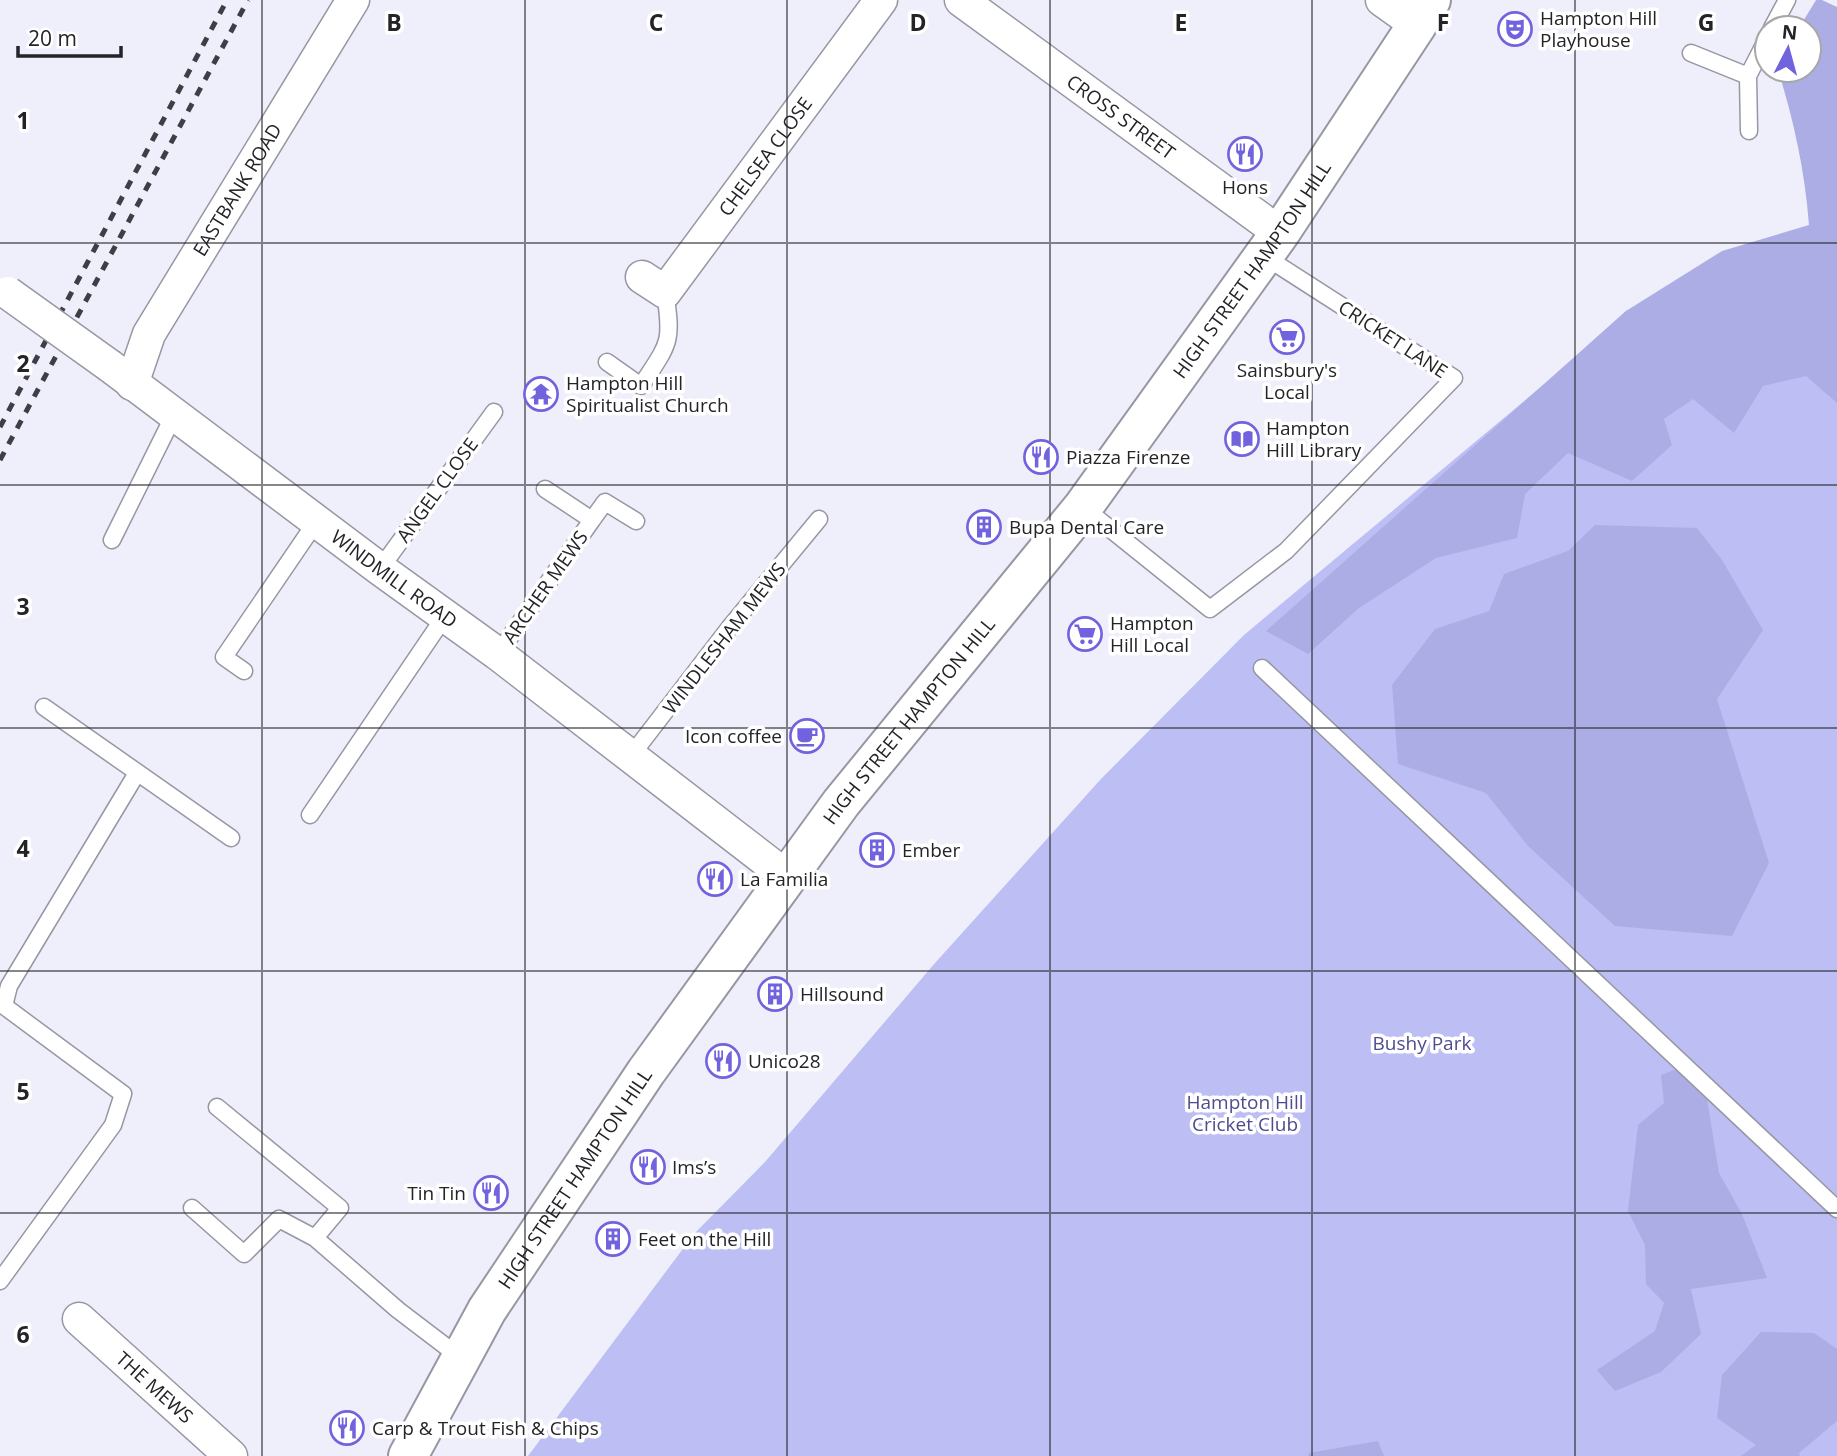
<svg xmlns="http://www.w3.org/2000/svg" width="1837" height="1456" font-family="'Open Sans',sans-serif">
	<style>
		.green { fill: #bdbef4 }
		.forest { fill: #adade5 }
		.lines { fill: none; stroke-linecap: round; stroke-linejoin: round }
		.service-casing { stroke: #9697a3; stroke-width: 19 }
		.minor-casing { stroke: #9697a3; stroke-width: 35 }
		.primary-casing { stroke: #9697a3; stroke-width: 42 }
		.service { stroke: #fff; stroke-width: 16 }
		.minor { stroke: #fff; stroke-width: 32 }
		.primary { stroke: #fff; stroke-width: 38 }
		.rail { stroke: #3e3e44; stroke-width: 5; stroke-dasharray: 9 9; stroke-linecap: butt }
		.minor-bridge-casing { stroke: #9697a3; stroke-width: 35; stroke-linecap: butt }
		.minor-bridge { stroke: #fff; stroke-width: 32 }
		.grid { fill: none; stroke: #232328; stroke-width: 2; stroke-opacity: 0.55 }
		.labels { text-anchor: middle; stroke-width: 7; stroke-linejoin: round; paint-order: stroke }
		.poi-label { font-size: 19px; fill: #232328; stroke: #fff; text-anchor: start }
		.street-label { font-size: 19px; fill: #232328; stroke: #fff }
		.park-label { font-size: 19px; fill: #4f4b8f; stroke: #fff }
		.grid-label { font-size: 23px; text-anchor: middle; font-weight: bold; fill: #232328; stroke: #fff; stroke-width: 7; stroke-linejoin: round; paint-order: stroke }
	</style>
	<rect width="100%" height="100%" fill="#eeeffb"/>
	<path class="green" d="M1837,227v1229h-1309l166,-222 71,-72 170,-199 165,-183 144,-145 310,-259 72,-65z"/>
	<path class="forest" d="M1816,0h6l15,7v396l-31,-27 -43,10 -29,47 -41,-34 -29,20 8,26 -40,36 -64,-28 -43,41 -8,44 -81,20 -77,50 -51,46 -42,-23 360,-320 96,-60 87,-26c-4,-53 -15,-104 -31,-155h31v-42h-10z
		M1595,525l102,3 25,32 41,70 -46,69 52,164 -37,73 -117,-10 -87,-80 -42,-53 -88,-29 -6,-79 43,-56 54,-18 15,-37 64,-23z
		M1690,1064l13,11 16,98 23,41 25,64 -76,11 10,45 -40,38 -46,19 -18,-21 58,-39 9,-28 -18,-19 -1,-39 -17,-34 10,-86 26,-22 -3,-28z
		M1761,1332l53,1 23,16v72l-38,32 1,3h-59l15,-11 -39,-27 5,-43z
		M1378,1441l6,15h-76l1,-3z"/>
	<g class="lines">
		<g class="service-casing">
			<path id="service" d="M1772,28l15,-28
				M1691,53l57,23
				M1749,131l-1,-55 19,-37
				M607,362l34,24c28,-43 32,-42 24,-94
				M545,489l47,31 13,-18 31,19
				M1083,507l127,102 76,-58 168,-173 -190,-122
				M112,540l62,-125
				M380,569l114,-157
				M498,654l94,-134
				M1262,668l575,541
				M244,671l-20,-14 92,-135
				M44,707l187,131
				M630,757l100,-130 89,-108
				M310,815l135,-199
				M217,1107l123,101 -25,30 83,72 63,48
				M192,1208l52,46 35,-35 36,19
				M0,1281l113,-156 10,-31 -119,-88 5,-20 128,-213"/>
		</g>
		<g class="minor-casing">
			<g id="minor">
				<path id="s1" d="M961,0l319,233"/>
				<path d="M1382,0l35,25"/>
				<path id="s2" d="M642,277l23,15 216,-292"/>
				<path id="s3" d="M110,366l270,203 118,85 288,222"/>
				<path id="s4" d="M132,384l17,-50 204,-334"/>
				<path id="s5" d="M79,1319l152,137"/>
			</g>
		</g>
		<g class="primary-casing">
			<g id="primary">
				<path id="s6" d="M408,1456l79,-146 159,-238 195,-269 242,-296 197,-274 137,-208 14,-25"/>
			</g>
		</g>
		<use href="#service" class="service"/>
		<use href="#minor" class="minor"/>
		<use href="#primary" class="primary"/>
		<path class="rail" d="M0,427l227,-427
			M0,460l248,-460"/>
		<g class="minor-bridge-casing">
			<path id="minor-bridge" d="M8,293l102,73"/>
		</g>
		<use href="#minor-bridge" class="minor-bridge"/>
	</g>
	<path class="grid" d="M262,0v1456M525,0v1456M787,0v1456M1050,0v1456M1312,0v1456M1575,0v1456M0,243h1837M0,485h1837M0,728h1837M0,971h1837M0,1213h1837"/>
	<defs>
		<g id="theatre-ring" transform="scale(1.75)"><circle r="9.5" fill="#fff" stroke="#7063dd" stroke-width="1.5"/><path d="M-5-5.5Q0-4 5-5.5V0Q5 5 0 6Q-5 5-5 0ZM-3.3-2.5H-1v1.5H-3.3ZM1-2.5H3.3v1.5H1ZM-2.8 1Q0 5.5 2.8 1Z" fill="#7063dd"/></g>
		<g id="restaurant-ring" transform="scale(1.75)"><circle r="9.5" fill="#fff" stroke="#7063dd" stroke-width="1.5"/><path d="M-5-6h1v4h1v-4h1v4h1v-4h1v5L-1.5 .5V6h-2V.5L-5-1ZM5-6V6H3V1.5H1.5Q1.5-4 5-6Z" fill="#7063dd"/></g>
		<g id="supermarket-ring" transform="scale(1.75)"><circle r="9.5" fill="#fff" stroke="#7063dd" stroke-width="1.5"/><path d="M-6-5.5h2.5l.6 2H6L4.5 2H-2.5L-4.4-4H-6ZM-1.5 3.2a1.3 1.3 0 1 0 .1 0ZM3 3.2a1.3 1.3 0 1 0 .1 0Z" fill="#7063dd"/></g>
		<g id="temple-ring" transform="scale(1.75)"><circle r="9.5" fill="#fff" stroke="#7063dd" stroke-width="1.5"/><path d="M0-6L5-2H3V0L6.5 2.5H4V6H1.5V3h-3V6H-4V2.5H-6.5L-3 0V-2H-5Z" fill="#7063dd"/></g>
		<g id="library-ring" transform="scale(1.75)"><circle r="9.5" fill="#fff" stroke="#7063dd" stroke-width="1.5"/><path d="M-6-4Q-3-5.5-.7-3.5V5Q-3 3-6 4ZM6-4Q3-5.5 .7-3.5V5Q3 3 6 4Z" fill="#7063dd"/></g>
		<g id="building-ring" transform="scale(1.75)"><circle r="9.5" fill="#fff" stroke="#7063dd" stroke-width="1.5"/><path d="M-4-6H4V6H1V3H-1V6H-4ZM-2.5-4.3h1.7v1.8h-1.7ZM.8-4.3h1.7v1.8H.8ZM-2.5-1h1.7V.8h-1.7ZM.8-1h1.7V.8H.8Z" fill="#7063dd"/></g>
		<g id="cafe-ring" transform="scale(1.75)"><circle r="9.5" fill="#fff" stroke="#7063dd" stroke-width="1.5"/><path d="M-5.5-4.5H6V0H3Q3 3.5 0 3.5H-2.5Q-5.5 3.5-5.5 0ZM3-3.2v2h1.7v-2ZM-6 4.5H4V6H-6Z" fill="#7063dd"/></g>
	</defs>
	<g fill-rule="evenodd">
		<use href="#theatre-ring" x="1515" y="29"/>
		<use href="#restaurant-ring" x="1245" y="154"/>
		<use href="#supermarket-ring" x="1287" y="337"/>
		<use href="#temple-ring" x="541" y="394"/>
		<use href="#library-ring" x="1242" y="439"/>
		<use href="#restaurant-ring" x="1041" y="457"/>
		<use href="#building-ring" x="984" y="527"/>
		<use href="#supermarket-ring" x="1085" y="634"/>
		<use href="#cafe-ring" x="807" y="736"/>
		<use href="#building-ring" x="877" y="850"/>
		<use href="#restaurant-ring" x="715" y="879"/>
		<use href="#building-ring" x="775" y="994"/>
		<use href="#restaurant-ring" x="723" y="1061"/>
		<use href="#restaurant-ring" x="648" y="1167"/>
		<use href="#restaurant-ring" x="491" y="1193"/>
		<use href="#building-ring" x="613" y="1239"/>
		<use href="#restaurant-ring" x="347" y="1428"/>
	</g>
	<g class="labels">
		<g class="poi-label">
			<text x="1540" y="25">Hampton Hill<tspan x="1540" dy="22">Playhouse</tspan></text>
			<text x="1245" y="194" text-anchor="middle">Hons</text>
			<text x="1287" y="377" text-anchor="middle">Sainsbury's<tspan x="1287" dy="22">Local</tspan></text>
			<text x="566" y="390">Hampton Hill<tspan x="566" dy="22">Spiritualist Church</tspan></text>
			<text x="1266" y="435">Hampton<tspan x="1266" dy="22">Hill Library</tspan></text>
			<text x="1066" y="464">Piazza Firenze</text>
			<text x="1009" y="534">Bupa Dental Care</text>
			<text x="1110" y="630">Hampton<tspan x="1110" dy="22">Hill Local</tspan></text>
			<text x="782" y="743" text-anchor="end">Icon coffee</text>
			<text x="902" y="857">Ember</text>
			<text x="740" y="886">La Familia</text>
			<text x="800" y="1001">Hillsound</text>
			<text x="748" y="1068">Unico28</text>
			<text x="672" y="1174">Ims’s</text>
			<text x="466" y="1200" text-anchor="end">Tin Tin</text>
			<text x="638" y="1246">Feet on the Hill</text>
			<text x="372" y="1435">Carp &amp; Trout Fish &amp; Chips</text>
		</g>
		<g class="street-label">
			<text dy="7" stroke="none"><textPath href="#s1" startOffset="198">CROSS STREET</textPath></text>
			<text dy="7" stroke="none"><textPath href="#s2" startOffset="196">CHELSEA CLOSE</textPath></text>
			<text dy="7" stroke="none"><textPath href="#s4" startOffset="222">EASTBANK ROAD</textPath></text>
			<text dy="7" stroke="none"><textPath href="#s6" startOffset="1458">HIGH STREET HAMPTON HILL</textPath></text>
			<text transform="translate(1393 339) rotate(33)" y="7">CRICKET LANE</text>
			<text transform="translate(437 490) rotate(-54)" y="7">ANGEL CLOSE</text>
			<text dy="7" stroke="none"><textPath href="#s3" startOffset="355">WINDMILL ROAD</textPath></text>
			<text transform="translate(545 587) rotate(-55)" y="7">ARCHER MEWS</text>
			<text transform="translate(724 638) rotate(-52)" y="7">WINDLESHAM MEWS</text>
			<text dy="7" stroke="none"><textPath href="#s6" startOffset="891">HIGH STREET HAMPTON HILL</textPath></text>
			<text dy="7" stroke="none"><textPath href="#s6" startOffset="324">HIGH STREET HAMPTON HILL</textPath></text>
			<text dy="7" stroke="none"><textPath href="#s5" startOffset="102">THE MEWS</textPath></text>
		</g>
		<g class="park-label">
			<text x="1422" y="1050">Bushy Park</text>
			<text x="1245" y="1109">Hampton Hill<tspan x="1245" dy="22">Cricket Club</tspan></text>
		</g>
	</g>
	<g class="grid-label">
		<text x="394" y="31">B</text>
		<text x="656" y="31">C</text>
		<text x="918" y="31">D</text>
		<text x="1181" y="31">E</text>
		<text x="1443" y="31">F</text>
		<text x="1706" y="31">G</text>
		<text x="23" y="129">1</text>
		<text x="23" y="372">2</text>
		<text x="23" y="615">3</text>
		<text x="23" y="857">4</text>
		<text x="23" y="1100">5</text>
		<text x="23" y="1343">6</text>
	</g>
	<g transform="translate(1788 49) rotate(6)"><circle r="33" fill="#ffffff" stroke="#a7a7a9" stroke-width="2"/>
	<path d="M0-5L12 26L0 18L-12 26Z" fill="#7063dd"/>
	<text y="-10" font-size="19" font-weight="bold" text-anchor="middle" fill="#232328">N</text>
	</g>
	<path d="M18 46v10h103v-10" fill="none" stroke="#232328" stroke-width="3.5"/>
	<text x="28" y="46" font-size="21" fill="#232328" stroke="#ffffff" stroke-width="5" paint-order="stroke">20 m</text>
</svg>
